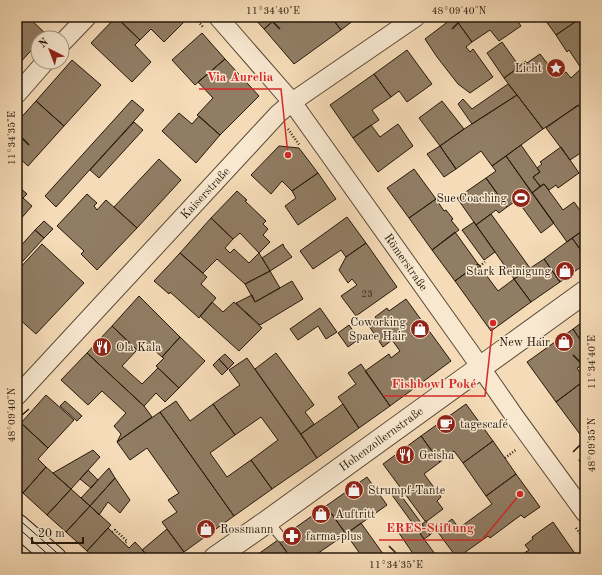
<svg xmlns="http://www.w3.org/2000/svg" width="602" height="575" font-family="'Old Standard TT',serif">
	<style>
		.building { fill: #917d64; stroke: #25180a }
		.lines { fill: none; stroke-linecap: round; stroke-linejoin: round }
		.service-casing { stroke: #594935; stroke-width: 11 }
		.minor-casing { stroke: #594935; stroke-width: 20 }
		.tertiary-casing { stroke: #594935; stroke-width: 24 }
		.secondary-casing { stroke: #25180a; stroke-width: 24 }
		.path { stroke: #25180a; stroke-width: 2.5; stroke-dasharray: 1 2; stroke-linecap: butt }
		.service { stroke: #f8e8d0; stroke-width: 9 }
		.minor { stroke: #f8e8d0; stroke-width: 18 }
		.tertiary { stroke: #f8e8d0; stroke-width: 22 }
		.secondary { stroke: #f8e8d0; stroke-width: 22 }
		.tram { stroke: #25180a; stroke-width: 1 }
		.ticks { fill: none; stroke: #25180a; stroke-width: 1.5 }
		.labels { text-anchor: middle; stroke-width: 3; stroke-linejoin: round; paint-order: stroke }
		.number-label { font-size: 10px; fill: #403120 }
		.poi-label { font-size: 12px; fill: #25180a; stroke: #f8e8d0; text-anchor: start }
		.street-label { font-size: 12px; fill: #25180a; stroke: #f8e8d0 }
		.leader { fill: none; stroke: #d62828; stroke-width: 1.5 }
		.callout-dot { fill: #d62828; stroke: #f8e8d0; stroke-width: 1.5 }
		.callout-label { font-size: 13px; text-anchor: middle; font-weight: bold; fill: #d62828; stroke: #f8e8d0; stroke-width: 3; stroke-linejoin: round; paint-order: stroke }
		.neatline { fill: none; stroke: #25180a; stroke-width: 1.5 }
		.ticks-label { font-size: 10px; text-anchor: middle; fill: #25180a }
	</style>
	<rect width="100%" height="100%" fill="#f5dbb7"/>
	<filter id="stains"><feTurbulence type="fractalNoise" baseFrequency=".005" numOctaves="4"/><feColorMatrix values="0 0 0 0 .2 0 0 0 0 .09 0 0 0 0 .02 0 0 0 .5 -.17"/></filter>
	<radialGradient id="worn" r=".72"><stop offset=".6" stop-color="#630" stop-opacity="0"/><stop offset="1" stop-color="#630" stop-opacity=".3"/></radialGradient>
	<path class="building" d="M17,17h11l18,17 -4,4h-4v5l-21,23z
		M116,17l24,23 -5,5 16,17 -19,20 -41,-39z
		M116,17h73l-25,25 -13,-13 -11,11z
		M253,17h25l-14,12z
		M278,17h22l4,4 5,-4h22l10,13 -47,34 -30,-35z
		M331,17h27l-17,13z
		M454,17h61l6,9 -22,15 -9,-11 -18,12z
		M454,17l18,25 -6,5 4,5 3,-3 20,28 -23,16 -12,-9 -21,-27 -12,-18z
		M543,17h31l4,3 -22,15z
		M578,20l7,10v35l-4,3 -12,-18 -2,2 -11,-17z
		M202,33l23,26 -30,26 -23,-25z
		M502,42l17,24 -1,1v1l-14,10 -17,-25z
		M407,50l25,34 -25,18 -8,-11 -8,6 -17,-23z
		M540,54l18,23 8,-5 5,6 14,-13v36l-42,28 -39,-51 14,-10v-1l7,-6 2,2z
		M225,59l34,37 -39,39 -23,-20 16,-17 -15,-16z
		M72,60l29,25 -37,41 -28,-25z
		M374,74l17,23 -19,13 7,10 -26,18 -23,-33z
		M508,84l9,11 -45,29 -14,-20 5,-5 9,10z
		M517,95l26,34 -51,37 -11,-15 -25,18 -16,-23 24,-17z
		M132,100l12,10 -88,97 -11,-11z
		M36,101l28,25 -36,40 -11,-10v-34z
		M442,101l22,28 -24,17 -21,-28z
		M578,105l7,10v35l-15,10 -24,-32z
		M179,113l13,11 7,-8 21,19 -24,28 -34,-32z
		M134,122l9,8 -44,48 -9,-8z
		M398,124l15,22 -35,26 -25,-34 18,-13 9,12z
		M521,145l19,27 -7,5 7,9 -8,7 -26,-37z
		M279,146l20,2 19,25 -26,18 -10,-10 -11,13 -20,-19z
		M440,146l16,23 -12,8 -17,-23z
		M561,147l18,26 -21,15 -2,-3 -7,5 -5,-6 -4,2 -7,-9 7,-5 -3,-4 5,-4 -2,-2z
		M506,156l48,67 -13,10 -24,-33 -10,7 -21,-29 10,-7 -4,-5z
		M159,159l22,21 -44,48 -23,-21z
		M414,169l22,30 -27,19 -22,-30z
		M318,173l18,26 -38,26 -13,-19 11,-8 -4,-7z
		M486,178l21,29 -8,6 -3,-3 -20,15 -19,-27z
		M544,184l19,26 11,-8 11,15v12l-18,13 -35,-49z
		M17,185l10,9 -4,4 9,8 -14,16 -1,-1z
		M237,191l10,9 -2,1 21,20 -3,3 5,5 -5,6 7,7 -11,11 -19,-20 -7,6 -22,-21z
		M87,194l10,9 -3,3 3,4 9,-10 31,28 -40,42 -16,-16 3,-3 -27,-25z
		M436,199l8,12 2,-1 7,9 -2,1 8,10 -27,20 -23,-32z
		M491,214l39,54 -16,11 -38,-54z
		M347,217l19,26 -20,14 -5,-7 -28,19 -13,-18z
		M211,218l22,21 -8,9 5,5 4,-4 15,14 10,-10 11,18 -25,13 -28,-25 -14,14 -23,-20z
		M44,221l9,8 -9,9 -9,-8z
		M474,222l21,30 -11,8 -22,-30z
		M585,229v27l-13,-18z
		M35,230l9,8 -21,23 -6,-5v-6z
		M455,232l23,32 -23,17 -23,-31z
		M572,238l13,18v8l-25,18 -16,-23z
		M366,243l31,44 -41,29 -15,-20 16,-11 -5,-6 -4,4 -9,-13 7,-13z
		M42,244l42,39 -48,51 -19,-17v-46z
		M283,244l1,3 8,10 -22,14 -8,-13z
		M180,253l27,24 -6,7 15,14 -17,20 -29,-26 -1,2 -15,-13z
		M544,259l16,23 -29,20 -17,-23z
		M478,264l20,27 16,-12 17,23 -40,29 -36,-50z
		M270,271l10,17 -25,14 -10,-18z
		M292,281l11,18 -43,26 -24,-22 16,-8 3,7z
		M139,296l41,41 -18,20 -17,-15 -8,8 -25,-24z
		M406,299l45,62 -61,45 -25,-35 24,-17 2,4 9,-7 -8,-11 -9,7 -14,-21 8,-6 -2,-3 12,-9 2,3z
		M212,302l11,10 11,-10 28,26 -23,23 -39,-35z
		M320,308l17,24 -11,7 -8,-13 -20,14 -8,-11z
		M585,320v27l-12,-18z
		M349,325l10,14 -11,8 -10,-14z
		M112,326l25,24 -15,16 20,18 16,-16 21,20 -14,14 -9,-9 -12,13 -57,-53z
		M573,329l12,18v17l-8,4 8,12 -29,22 -29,-40z
		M180,337l25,24 -26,27 -23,-22 8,-8 -2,-1z
		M87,353l57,53 8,11 -35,25 4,-8 -7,-8 12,-13 -24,-22 -14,14 -27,-25z
		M276,353l38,52 -9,7 9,12 -13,10 -46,-65z
		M225,354l9,9 -6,6 -9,-10z
		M247,358l70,100 -45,31 -21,-29 27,-20 -17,-23 -26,18 -22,-31 27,-19 -11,-15z
		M219,359l9,10 -6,6 -9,-10z
		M361,364l29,42 -31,22 -21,-31 18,-13 -8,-11z
		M585,380v61l-29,-39z
		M46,395l28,25 -26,28 -27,-25z
		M65,401l17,15 -5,5 -17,-15z
		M176,401l14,20 23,-17 22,31 -25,18 17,24 24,-17 21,29 -38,27 -74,-104z
		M343,404l16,24 -42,30 -16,-24z
		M466,404l27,37 -30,22 -9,-12 -14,11 -19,-26z
		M160,412l74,104 -50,36 -22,-30 15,-10 -9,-12 11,-7 -32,-45 -17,12 -13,-18z
		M21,423l27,25 -10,11 8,8 -23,26 -6,-5v-60z
		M421,436l19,26 -16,12 17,23 -4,4 6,8 -16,12h-2l-42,-57z
		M493,441l23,33 -30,22 -23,-33z
		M93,450l7,7 -29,32 -18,-16z
		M46,467l25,22 -24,26 -24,-22z
		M109,468l6,10 -25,28 -9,-8z
		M88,470l10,10 -7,8 -11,-9z
		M516,474l24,33 -16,11 -3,-3 -31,23 -2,-2 -31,22 -20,-27 15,-12 7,9 33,-24 -6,-8z
		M367,477l20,28 -41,29 -20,-28z
		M115,478l15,22 -10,13 -12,-11 -9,13 -9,-9z
		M71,489l19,17 -24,26 -19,-17z
		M397,490l33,45 -6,4 -32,-44z
		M90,506l21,19 -24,26 -21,-19z
		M326,506l20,28 -35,24h-20l-13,-18z
		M426,521l8,10 -4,4 -8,-11z
		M553,522l25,36h-55l-2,-3 8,-5 -4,-5 8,-6 -1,-2z
		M361,523l25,35h-23l-17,-24z
		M413,523l11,16 14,19h-22l-17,-25z
		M108,528l21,20 6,-6 15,16h-55l-8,-7z
		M167,529l17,23 -8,6h-26l-8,-8z
		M278,540l13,18h-38l1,-1z"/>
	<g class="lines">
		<g class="service-casing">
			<path id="service" d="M268,521l13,16"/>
		</g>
		<g class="minor-casing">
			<path id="minor" d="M218,17l74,85 178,250 45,65 70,96
				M62,43l25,-26
				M17,94l28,-32
				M17,396l261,-282 14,-12 124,-85"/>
		</g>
		<g class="tertiary-casing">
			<path id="tertiary" d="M215,558l53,-37 317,-229"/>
		</g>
		<g class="secondary-casing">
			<path id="secondary" d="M17,525l38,33"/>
		</g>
		<path class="path" d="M194,17l9,10
			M288,129l12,17
			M475,274l-2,-3 12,-9
			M505,458l12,-9
			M579,461l6,-5
			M576,528l9,13
			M112,532l3,-2 12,11 -3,3"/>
		<use href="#service" class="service"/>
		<use href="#minor" class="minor"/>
		<use href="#tertiary" class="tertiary"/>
		<use href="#secondary" class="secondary"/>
		<path class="tram" d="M17,518l46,40
			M17,527l35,31"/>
	</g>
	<path class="ticks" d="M273,22l7,7M452,29l7,-7M22,138l7,7M573,355l7,7M22,415l7,-6M573,452l7,-7M389,546l7,7"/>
	<defs>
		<g id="sight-disc" transform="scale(1)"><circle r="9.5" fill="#8f2418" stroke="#f8e8d0"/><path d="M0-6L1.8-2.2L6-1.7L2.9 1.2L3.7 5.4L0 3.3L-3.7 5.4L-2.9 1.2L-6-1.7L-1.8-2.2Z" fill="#fff"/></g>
		<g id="stadium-disc" transform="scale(1)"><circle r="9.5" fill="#8f2418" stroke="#f8e8d0"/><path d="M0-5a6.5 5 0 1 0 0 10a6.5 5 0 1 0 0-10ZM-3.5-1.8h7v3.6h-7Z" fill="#fff"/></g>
		<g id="shop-disc" transform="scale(1)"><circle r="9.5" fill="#8f2418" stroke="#f8e8d0"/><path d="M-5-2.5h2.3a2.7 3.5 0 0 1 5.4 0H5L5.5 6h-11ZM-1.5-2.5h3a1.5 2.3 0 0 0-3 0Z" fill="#fff"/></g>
		<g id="restaurant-disc" transform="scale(1)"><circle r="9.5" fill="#8f2418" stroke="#f8e8d0"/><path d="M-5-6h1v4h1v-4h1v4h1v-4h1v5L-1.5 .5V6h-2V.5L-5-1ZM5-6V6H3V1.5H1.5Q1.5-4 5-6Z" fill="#fff"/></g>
		<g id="cafe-disc" transform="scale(1)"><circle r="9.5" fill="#8f2418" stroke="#f8e8d0"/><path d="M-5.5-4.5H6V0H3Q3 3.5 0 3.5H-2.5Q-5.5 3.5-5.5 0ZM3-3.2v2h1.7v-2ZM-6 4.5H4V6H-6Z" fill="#fff"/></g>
		<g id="pharmacy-disc" transform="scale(1)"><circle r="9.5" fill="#8f2418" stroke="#f8e8d0"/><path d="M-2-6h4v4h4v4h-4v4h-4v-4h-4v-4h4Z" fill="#fff"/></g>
	</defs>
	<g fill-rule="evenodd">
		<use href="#sight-disc" x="556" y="68"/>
		<use href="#stadium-disc" x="521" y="198"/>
		<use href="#shop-disc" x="565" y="271"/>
		<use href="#shop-disc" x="420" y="329"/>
		<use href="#shop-disc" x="564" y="342"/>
		<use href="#restaurant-disc" x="102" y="347"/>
		<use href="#cafe-disc" x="446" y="424"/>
		<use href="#restaurant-disc" x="405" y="455"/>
		<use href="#shop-disc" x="354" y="490"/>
		<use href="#shop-disc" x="321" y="514"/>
		<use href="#shop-disc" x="206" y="529"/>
		<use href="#pharmacy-disc" x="292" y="536"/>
	</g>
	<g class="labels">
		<g class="number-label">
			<text x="367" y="297">23</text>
		</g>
		<g class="poi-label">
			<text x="542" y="72" text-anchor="end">Licht</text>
			<text x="507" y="202" text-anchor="end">Sue Coaching</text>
			<text x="551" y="275" text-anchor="end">Stark Reinigung</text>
			<text x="406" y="326" text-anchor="end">Coworking<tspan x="406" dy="14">Space Hair</tspan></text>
			<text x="550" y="346" text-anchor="end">New Hair</text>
			<text x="116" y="351">Ola Kala</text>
			<text x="460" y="428">tagescafé</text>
			<text x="419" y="459">Geisha</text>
			<text x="368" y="494">Strumpf-Tante</text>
			<text x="335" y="518">Auftritt</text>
			<text x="220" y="533">Rossmann</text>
			<text x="306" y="540">farma-plus</text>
		</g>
		<g class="street-label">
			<text transform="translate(205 193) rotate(-47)" y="4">Kaiserstraße</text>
			<text transform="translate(406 262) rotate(55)" y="4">Römerstraße</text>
			<text transform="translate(381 439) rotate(-36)" y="4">Hohenzollernstraße</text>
		</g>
	</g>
	<path class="leader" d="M288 155L281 89H199M493 323L485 396H384M520 494L482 540H379"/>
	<g class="callout-dot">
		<circle cx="288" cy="155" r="4"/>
		<circle cx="493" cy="323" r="4"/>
		<circle cx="520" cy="494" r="4"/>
	</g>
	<g class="callout-label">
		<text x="240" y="81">Via Aurelia</text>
		<text x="434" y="388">Fishbowl Poké</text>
		<text x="430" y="532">ERES-Stiftung</text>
	</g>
	<rect width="602" height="575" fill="none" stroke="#f5dbb7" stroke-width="44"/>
	<g transform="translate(50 50) rotate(318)"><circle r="19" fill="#f8e8d0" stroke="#a49581"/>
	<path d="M0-3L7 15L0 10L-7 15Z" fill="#8f2418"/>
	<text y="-6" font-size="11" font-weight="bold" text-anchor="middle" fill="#25180a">N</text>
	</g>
	<path d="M32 537v6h51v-6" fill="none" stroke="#25180a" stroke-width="2"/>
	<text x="38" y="537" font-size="12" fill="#25180a" stroke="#f8e8d0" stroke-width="3" paint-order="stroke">20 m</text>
	<rect x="22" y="22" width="558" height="531" class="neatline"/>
	<g class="ticks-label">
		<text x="273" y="14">11°34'40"E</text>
		<text x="459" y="14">48°09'40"N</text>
		<text transform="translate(11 138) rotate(-90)" y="4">11°34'35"E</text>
		<text transform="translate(591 362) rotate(-90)" y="4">11°34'40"E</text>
		<text transform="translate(11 415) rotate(-90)" y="4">48°09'40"N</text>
		<text transform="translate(591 445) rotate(-90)" y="4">48°09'35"N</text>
		<text x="396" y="568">11°34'35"E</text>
	</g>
	<rect width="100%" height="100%" filter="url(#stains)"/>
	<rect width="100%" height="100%" fill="url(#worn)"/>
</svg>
